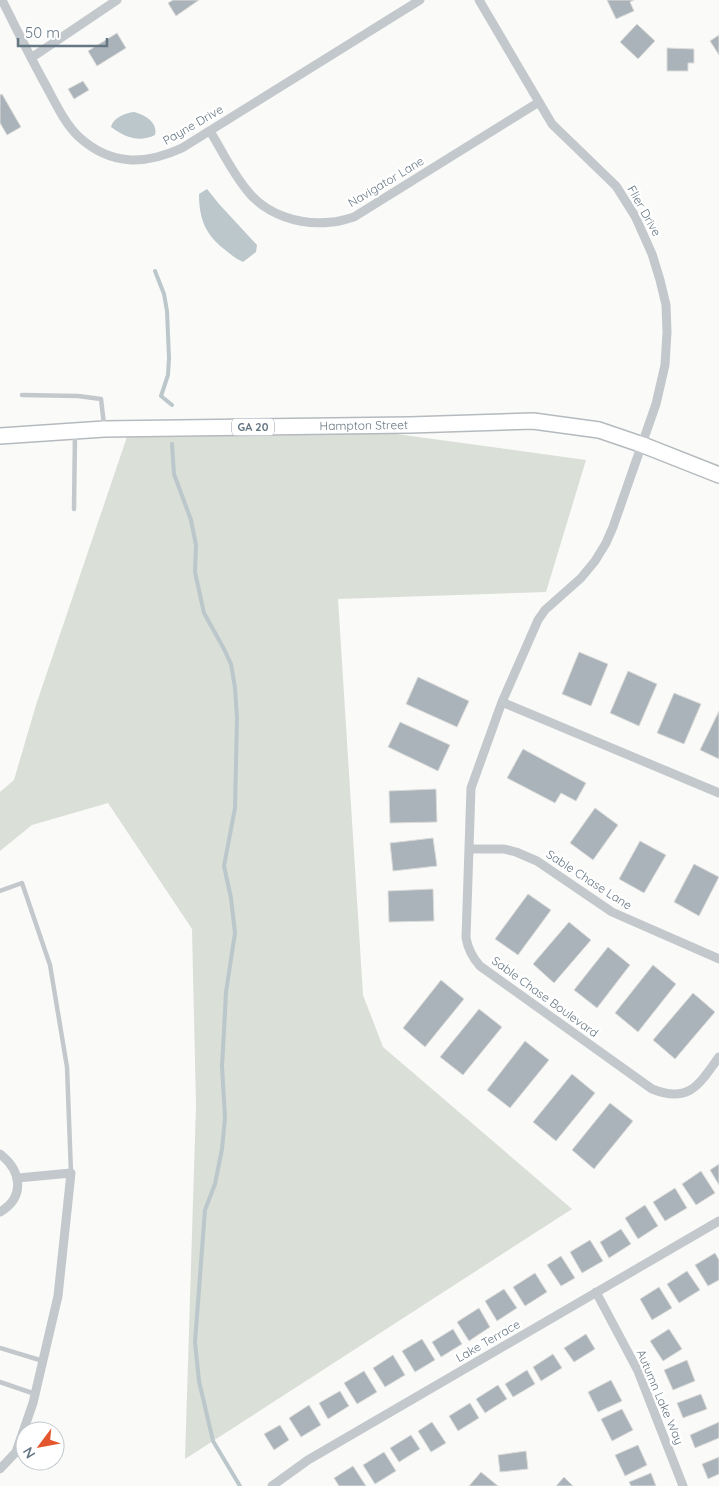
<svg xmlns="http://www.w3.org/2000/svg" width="719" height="1486" font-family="Quicksand,sans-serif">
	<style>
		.green { fill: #dadfd7 }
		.water { fill: #bbc7cb }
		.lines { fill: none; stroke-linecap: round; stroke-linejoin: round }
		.stream { stroke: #bbc7cb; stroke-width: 4 }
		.building { fill: #aab3b9; stroke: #dcdcda }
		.primary-casing { stroke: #b5babe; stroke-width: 18 }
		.lane { stroke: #c3c8cc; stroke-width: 4.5 }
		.street { stroke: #c3c8cc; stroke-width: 9 }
		.primary { stroke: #fff; stroke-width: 15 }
		.labels { text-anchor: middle; stroke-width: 5; stroke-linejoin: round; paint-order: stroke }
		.shield { fill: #fff; stroke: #939fa8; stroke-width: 1 }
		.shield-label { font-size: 11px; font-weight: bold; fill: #657683 }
		.street-label { font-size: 12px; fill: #657683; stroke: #fff }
	</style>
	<rect width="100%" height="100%" fill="#fafaf8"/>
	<path class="green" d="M131,425l214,2 241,33 -40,132 -208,7 25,396 20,52 189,162 -387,250 11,-353 -4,-177 -84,-126 -76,22 -32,26v-59l14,-12 22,-75z"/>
	<path class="water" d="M134,112c11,3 24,10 21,23 -17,8 -30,2 -44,-8 2,-9 14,-14 23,-15z
		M207,189l12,15 38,41 -1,7 -13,10c-7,-3 -13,-8 -19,-13 -19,-15 -25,-31 -25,-55z"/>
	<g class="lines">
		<path class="stream" d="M155,271l9,23 3,17 2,47 -1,17 -7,21 11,9
			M172,444l2,30 17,46 5,25 -1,27 9,41 20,36 7,15 4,24 2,30 -2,90 -11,58 7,32 4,35 -9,59 -2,39 -2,35 3,52 -3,31 -7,35 -10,26 -10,132 4,39 14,60 27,45"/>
	</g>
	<path class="building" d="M173,0h26l-23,16 -8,-13z
		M607,0h27l-4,2 4,9 -18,8z
		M637,24l18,17 -17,18 -18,-17z
		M117,33l9,15 -29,18 -9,-15z
		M719,35v20l-9,-14z
		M667,48l27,1v14h-6v8h-21z
		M83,81l6,9 -15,9 -6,-10z
		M2,94l19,33 -14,8 -7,-12v-28z
		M579,652l29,12 -17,42 -29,-12z
		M628,671l29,13 -18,42 -29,-13z
		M418,677l51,24 -12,26 -51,-23z
		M674,693l27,11 -17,40 -27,-11z
		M719,711v48l-19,-9z
		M400,722l50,23 -12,26 -50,-24z
		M523,749l63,34 -10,18 -15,-8 -6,10 -48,-25z
		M436,789l1,33 -47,1 -1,-32z
		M595,808l23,17 -25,35 -23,-17z
		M433,838l4,28 -44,5 -3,-28z
		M640,841l26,14 -22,38 -25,-14z
		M694,864l25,13 -20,39 -25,-14z
		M433,889l1,32 -45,1 -1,-31z
		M528,894l23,16 -33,45 -23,-16z
		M569,922l22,18 -37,43 -21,-19z
		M608,947l22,18 -33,43 -23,-18z
		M653,965l23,19 -38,48 -23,-19z
		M441,980l23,19 -39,48 -22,-19z
		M693,993l22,19 -40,47 -22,-19z
		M479,1009l23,18 -39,48 -23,-18z
		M525,1041l24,19 -39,48 -23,-18z
		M572,1074l23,19 -39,48 -23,-19z
		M610,1103l23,18 -39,48 -22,-19z
		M719,1164v21l-9,-15z
		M701,1171l14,22 -19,12 -14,-21z
		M675,1188l12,20 -22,13 -12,-19z
		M645,1205l13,21 -20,13 -13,-21z
		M621,1229l10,15 -22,14 -9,-16z
		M590,1240l13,21 -21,12 -12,-21z
		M715,1253l4,7v20l-11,6 -13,-21z
		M561,1256l14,22 -14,8 -14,-21z
		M687,1271l13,19 -21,13 -12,-19z
		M535,1273l12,19 -22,14 -12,-19z
		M659,1287l13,21 -20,12 -12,-21z
		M504,1289l13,19 -20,13 -12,-20z
		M479,1308l11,19 -21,14 -12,-19z
		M453,1329l9,15 -21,13 -9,-15z
		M669,1329l13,20 -19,12 -13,-20z
		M586,1334l9,15 -21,13 -10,-14z
		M422,1339l13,21 -20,12 -13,-21z
		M553,1354l9,14 -21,13 -8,-14z
		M393,1355l12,20 -20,12 -12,-19z
		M687,1360l8,21 -22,9 -9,-20z
		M527,1370l8,14 -22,13 -8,-13z
		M364,1371l13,21 -20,12 -13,-21z
		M611,1380l11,21 -24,11 -10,-20z
		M498,1385l9,14 -22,14 -9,-14z
		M340,1391l9,15 -21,13 -9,-16z
		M701,1394l6,15 -24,9 -6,-15z
		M470,1403l9,15 -21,13 -9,-15z
		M309,1405l12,20 -20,12 -12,-19z
		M622,1409l11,21 -21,11 -11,-22z
		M432,1422l14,21 -15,9 -13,-21z
		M719,1422v16l-24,10 -5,-13z
		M280,1425l9,15 -15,10 -10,-16z
		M411,1435l9,14 -21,13 -9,-14z
		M638,1445l9,20 -22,11 -10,-21z
		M526,1451l2,18 -28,3 -2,-17z
		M384,1452l12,19 -21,13 -12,-19z
		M719,1457v17l-11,5 -6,-15z
		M353,1466l13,20h-27l-5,-8z
		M481,1472l17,14h-29z
		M651,1473l5,13h-25l-2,-4z
		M564,1477l9,9h-17z"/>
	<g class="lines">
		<g class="primary-casing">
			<g id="primary">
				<path id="s1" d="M0,436l104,-7 306,-4 123,-4 66,9 44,15 76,30"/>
			</g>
		</g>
		<path class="lane" d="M22,395l56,1 23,3 3,26
			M74,509l1,-76
			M0,891l22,-8 28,82 17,102 4,106
			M0,1348l43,13
			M0,1382l35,12"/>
		<path class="street" d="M2,0c14,28 27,55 42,82 10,18 20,41 35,55 32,29 66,28 103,11l238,-148
			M479,0l73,124 64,62 19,30 17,38 8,26 6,25 1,27 -2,33 -9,39 -43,123 -7,16 -11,18 -14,17 -36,32 -7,10 -36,82 -31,86 -5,150c2,11 6,19 14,28l172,123c38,15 47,-5 67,-32
			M31,58l86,-58
			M210,131c11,18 22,41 36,58 19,26 55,37 86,33 7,0 15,-3 22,-5l185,-115
			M502,702l217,91
			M470,849h34l12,3 21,9 75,51 107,47
			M0,1154c21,16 26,43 0,58
			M596,1292l42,79 45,115
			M0,1469l16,-17 17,-49 25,-107 13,-123 -53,5
			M272,1486l36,-26 411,-239"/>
		<use href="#primary" class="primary"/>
	</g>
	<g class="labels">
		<rect class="shield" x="232" y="418.5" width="42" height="17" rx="4"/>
		<g class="shield-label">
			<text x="253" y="431">GA 20</text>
		</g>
		<g class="street-label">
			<text transform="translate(193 125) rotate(-30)" y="4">Payne Drive</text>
			<text transform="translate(386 182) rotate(-31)" y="4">Navigator Lane</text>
			<text transform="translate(644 211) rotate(61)" y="4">Flier Drive</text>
			<text dy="4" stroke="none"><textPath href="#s1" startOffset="364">Hampton Street</textPath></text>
			<text transform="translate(589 880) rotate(33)" y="4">Sable Chase Lane</text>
			<text transform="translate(545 997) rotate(36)" y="4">Sable Chase Boulevard</text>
			<text transform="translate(488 1341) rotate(-30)" y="4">Lake Terrace</text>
			<text transform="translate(660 1397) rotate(67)" y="4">Autumn Lake Way</text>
		</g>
	</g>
	<g transform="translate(40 1446) rotate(238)"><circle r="24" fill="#ffffff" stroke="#c1c8cd"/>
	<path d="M0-4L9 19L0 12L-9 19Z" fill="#e4572e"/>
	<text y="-8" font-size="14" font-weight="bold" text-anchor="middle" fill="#657683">N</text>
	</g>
	<path d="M18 38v8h89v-8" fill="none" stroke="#657683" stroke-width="2.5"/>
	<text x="25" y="38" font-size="15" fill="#657683" stroke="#ffffff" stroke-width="4" paint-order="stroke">50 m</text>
</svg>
